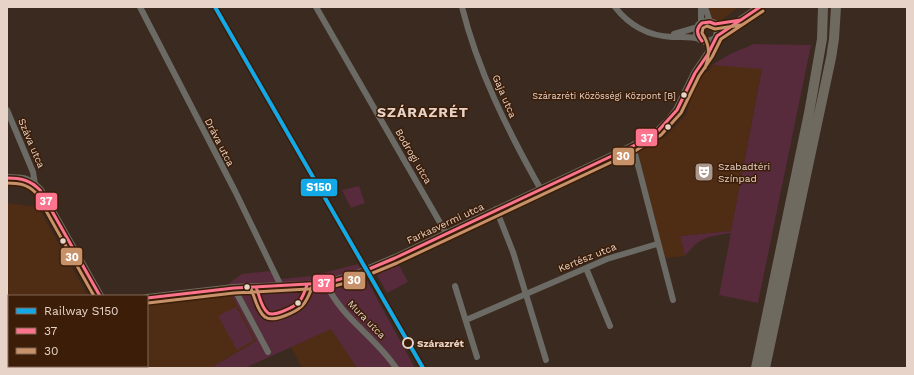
<svg xmlns="http://www.w3.org/2000/svg" width="914" height="375" font-family="'Work Sans',sans-serif">
	<style>
		.built { fill: #4f2d15 }
		.green { fill: #572b3c }
		.lines { fill: none; stroke-linecap: round; stroke-linejoin: round }
		.minor { stroke: #6c6a64; stroke-width: 6 }
		.tertiary { stroke: #6c6a64; stroke-width: 8 }
		.primary { stroke: #6f6a60; stroke-width: 10 }
		.bus-1-casing { stroke: #3b1d08; stroke-width: 6 }
		.bus-2-casing { stroke: #3b1d08; stroke-width: 6 }
		.bus-1 { stroke: #fc738d; stroke-width: 3 }
		.bus-2 { stroke: #c7916a; stroke-width: 3 }
		.rail-1-casing { stroke: #3b1d08; stroke-width: 7 }
		.rail-1 { stroke: #13a9e7; stroke-width: 4 }
		.bus-dot { fill: #e7d3c7; stroke: #3b1d08; stroke-width: 1.5 }
		.stop-dot { fill: #3b1d08; stroke: #e7d3c7; stroke-width: 2 }
		.labels { text-anchor: middle; stroke-width: 3; stroke-linejoin: round; paint-order: stroke }
		.bus-label { font-size: 9px; fill: #e7d3c7; stroke: #3b1d08; text-anchor: end }
		.street-label { font-size: 10px; fill: #e7d3c7; stroke: #3b1d08 }
		.poi-label { font-size: 10px; fill: #e7d3c7; stroke: #3b1d08; text-anchor: start }
		.stop-label { font-size: 10px; font-weight: bold; fill: #e7d3c7; stroke: #3b1d08; text-anchor: start }
		.district-label { font-size: 14px; font-weight: bold; letter-spacing: 1px; fill: #e7d3c7; stroke: #3b1d08 }
		.line-badge { stroke: #3b1d08; stroke-width: 1.5 }
		.badge-label { font-size: 11px; text-anchor: middle; font-weight: bold; fill: #fff }
	</style>
	<rect width="100%" height="100%" fill="#3a2a1f"/>
	<path class="built" d="M703,7h35l-30,24z
		M712,65l50,3 -31,163 -51,5 5,20 -21,2 -26,-106 27,-15 21,-22 9,-29 6,-11 8,-4z
		M7,203l31,4 50,89h-79v70h138v-62l84,-10 25,47 -45,27h-204z
		M332,328l25,40h-55l-11,-21z"/>
	<path class="green" d="M754,44l57,1 -53,258 -39,-8 12,-62c-24,4 -30,3 -46,23l-5,-20 51,-5 31,-162 -50,-4 18,-11z
		M359,186l6,17 -14,5 -9,-18z
		M398,263l10,19 -21,11 -10,-18z
		M358,264l57,104h-58l-26,-39 -86,39h-34l45,-27 -25,-47 -3,-10 14,-10 27,-3 13,8 29,-3z
		M236,307l18,33 -17,10 -19,-34z"/>
	<g class="lines">
		<path class="minor" d="M140,7l95,184 46,95
			M316,7l130,226
			M462,7c16,64 46,124 78,181
			M615,7c14,18 33,29 57,30 10,0 18,-1 28,2
			M701,7v16
			M705,7l5,15
			M674,34l24,-7
			M7,110l26,62 2,12
			M633,146l40,154
			M496,209l17,43 33,108
			M586,268l24,58
			M326,283c15,35 50,54 70,85
			M455,286l22,71
			M234,288l34,64
			M466,320l141,-61 50,-15"/>
		<path class="tertiary" d="M716,39l-8,3 -8,-3 -3,-5 2,-9 8,-4 8,3 3,6 -1,6
			M7,178c16,0 22,0 33,12l60,106
			M147,298l87,-10 73,-3 19,-2 29,-8 40,-17 238,-112 25,-15 12,-12 7,-9 18,-37 13,-19 9,-18 43,-29"/>
		<path class="primary" d="M756,368l53,-255 13,-74 1,-32
			M765,368l66,-310 3,-19 2,-32"/>
		<g class="bus-1-casing">
			<path id="bus-1" d="M702,41c-5,-6 -7,-12 0,-18l8,-1 5,2 26,-4
				M7,178c14,0 23,2 33,12l60,106
				M256,287c3,7 5,21 12,26 6,4 26,-6 31,-11 4,-5 6,-11 8,-17
				M147,298l87,-10 92,-5 29,-8 40,-17 238,-112 25,-15 19,-21 18,-37 13,-19 9,-18 43,-29"/>
		</g>
		<g class="bus-2-casing">
			<path id="bus-2" d="M705,68c5,-14 5,-23 -3,-35l1,-5 4,-2 8,3 26,-4
				M7,183c12,0 20,1 29,10l58,103
				M251,289c4,8 6,22 14,28 8,6 31,-5 37,-11 5,-5 8,-13 10,-19
				M148,303l86,-10 93,-5 29,-8 41,-17 238,-112 26,-16 20,-22 18,-37 13,-19 9,-18 42,-28"/>
		</g>
		<use href="#bus-1" class="bus-1"/>
		<use href="#bus-2" class="bus-2"/>
		<g class="rail-1-casing">
			<path id="rail-1" d="M215,7l208,361"/>
		</g>
		<use href="#rail-1" class="rail-1"/>
	</g>
	<defs>
		<g id="theatre-square" transform="scale(1)"><rect x="-9" y="-9" width="18" height="18" rx="4" fill="#aa988c" stroke="#3b1d08"/><path d="M-5-5.5Q0-4 5-5.5V0Q5 5 0 6Q-5 5-5 0ZM-3.3-2.5H-1v1.5H-3.3ZM1-2.5H3.3v1.5H1ZM-2.8 1Q0 5.5 2.8 1Z" fill="#fff"/></g>
	</defs>
	<g fill-rule="evenodd">
		<use href="#theatre-square" x="704" y="172"/>
	</g>
	<g class="bus-dot">
		<circle cx="684" cy="95" r="3.5"/>
		<circle cx="668" cy="127" r="3.5"/>
		<circle cx="63" cy="241" r="3.5"/>
		<circle cx="247" cy="287" r="3.5"/>
		<circle cx="298" cy="303" r="3.5"/>
	</g>
	<circle class="stop-dot" cx="408" cy="343" r="5"/>
	<g class="labels">
		<g class="bus-label">
			<text x="676" y="99">Szárazréti Közösségi Központ [B]</text>
		</g>
		<g class="street-label">
			<text transform="translate(505 96) rotate(67)" y="4">Gaja utca</text>
			<text transform="translate(220 142) rotate(63)" y="4">Dráva utca</text>
			<text transform="translate(32 143) rotate(67)" y="4">Száva utca</text>
			<text transform="translate(414 156) rotate(60)" y="4">Bodrogi utca</text>
			<text transform="translate(445 223) rotate(-25)" y="4">Farkasvermi utca</text>
			<text transform="translate(587 257) rotate(-22)" y="4">Kertész utca</text>
			<text transform="translate(367 319) rotate(46)" y="4">Mura utca</text>
		</g>
		<g class="poi-label">
			<text x="718" y="170">Szabadtéri<tspan x="718" dy="12">Színpad</tspan></text>
		</g>
		<g class="stop-label">
			<text x="417" y="347">Szárazrét</text>
		</g>
		<g class="district-label">
			<text x="423" y="117">SZÁRAZRÉT</text>
		</g>
	</g>
	<g class="line-badge">
		<rect x="635" y="128" width="23" height="19" rx="4" fill="#fc738d"/>
		<rect x="612" y="147" width="23" height="19" rx="4" fill="#c7916a"/>
		<rect x="300" y="178" width="38" height="19" rx="4" fill="#13a9e7"/>
		<rect x="35" y="192" width="23" height="19" rx="4" fill="#fc738d"/>
		<rect x="60" y="247" width="23" height="19" rx="4" fill="#c7916a"/>
		<rect x="343" y="271" width="23" height="19" rx="4" fill="#c7916a"/>
		<rect x="312" y="274" width="23" height="19" rx="4" fill="#fc738d"/>
	</g>
	<g class="badge-label">
		<text x="647" y="142">37</text>
		<text x="623" y="160">30</text>
		<text x="319" y="191">S150</text>
		<text x="46" y="205">37</text>
		<text x="72" y="261">30</text>
		<text x="354" y="284">30</text>
		<text x="324" y="287">37</text>
	</g>
	<rect width="914" height="375" fill="none" stroke="#e7d3c7" stroke-width="16"/>
	<rect x="8" y="295" width="140" height="72" fill="#3b1d08" stroke="#806654"/>
	<rect x="16" y="308" width="20" height="6" fill="#13a9e7" stroke="#806654"/>
	<text x="44" y="315" font-size="12" fill="#e7d3c7">Railway S150</text>
	<rect x="16" y="328" width="20" height="6" fill="#fc738d" stroke="#806654"/>
	<text x="44" y="335" font-size="12" fill="#e7d3c7">37</text>
	<rect x="16" y="348" width="20" height="6" fill="#c7916a" stroke="#806654"/>
	<text x="44" y="355" font-size="12" fill="#e7d3c7">30</text>
</svg>
